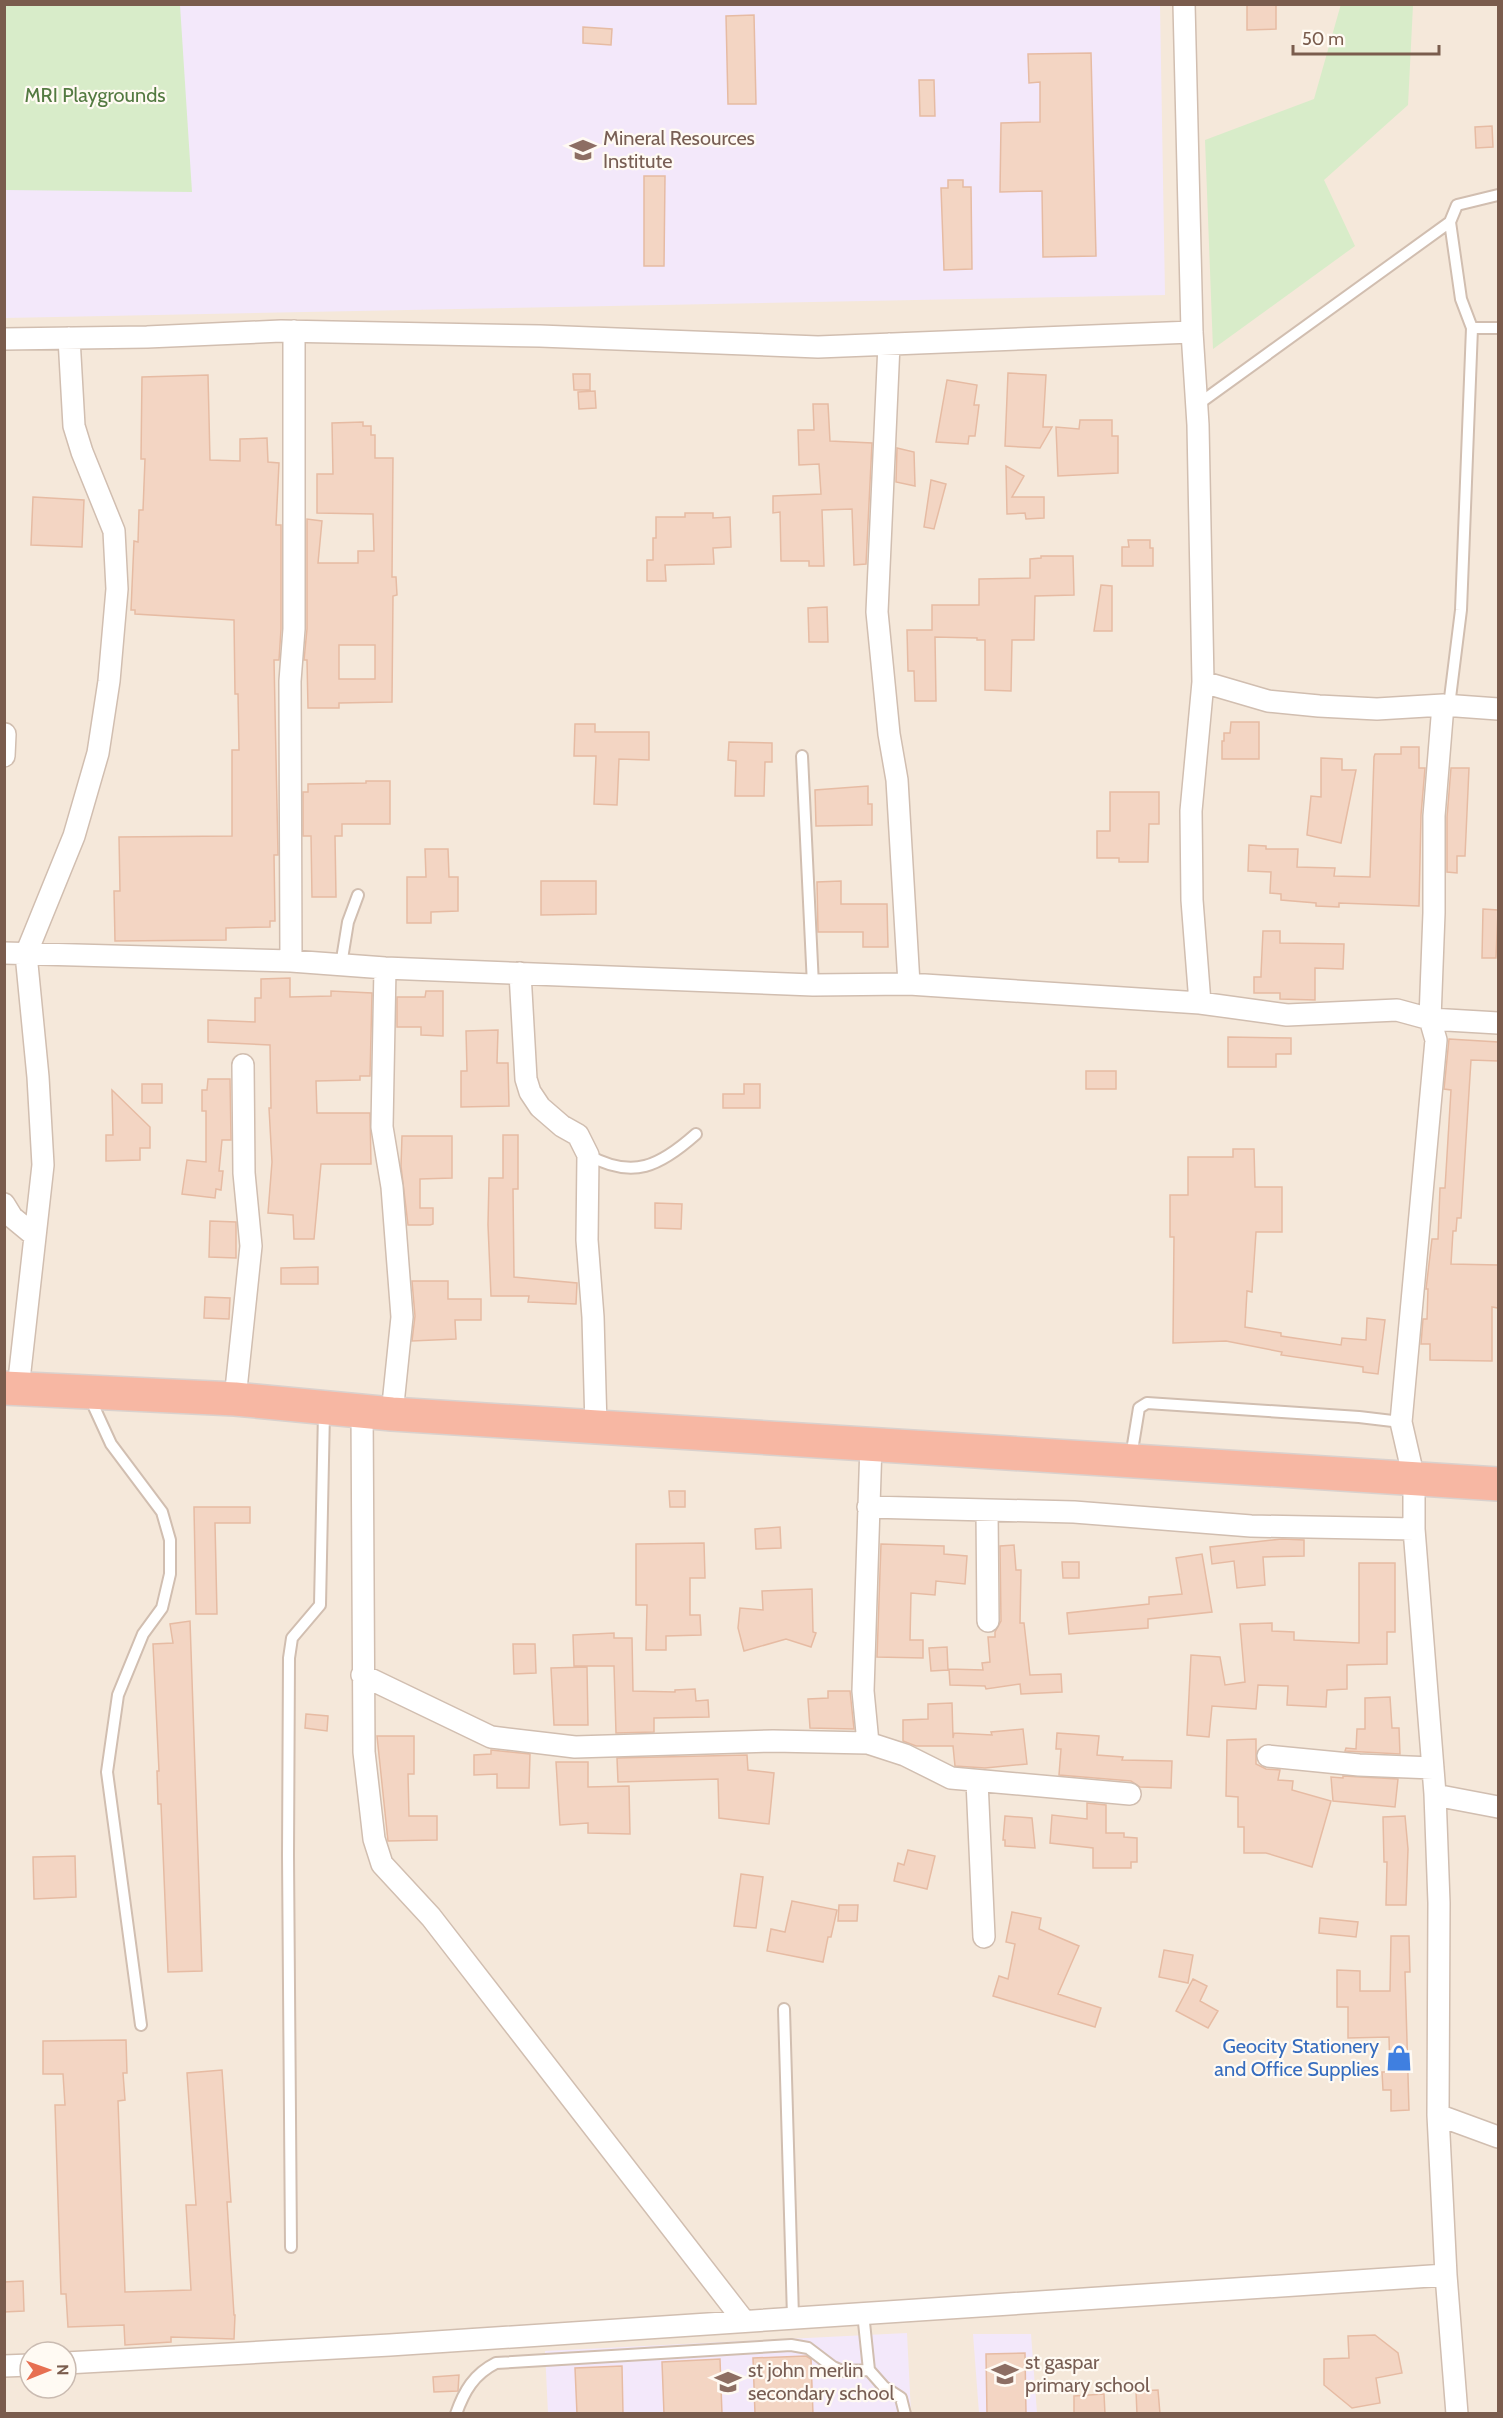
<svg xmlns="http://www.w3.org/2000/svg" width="1503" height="2418" font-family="Cabin,sans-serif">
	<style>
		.residential { fill: #f5e8da; fill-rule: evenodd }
		.education { fill: #f3e8fa }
		.green { fill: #d8ecc9 }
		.building { fill: #f3d5c3; stroke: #e6bba3; stroke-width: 1.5; fill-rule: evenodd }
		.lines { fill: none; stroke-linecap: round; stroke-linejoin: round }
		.lane-casing { stroke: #d1beb0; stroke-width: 14 }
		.street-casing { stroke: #d1beb0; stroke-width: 24 }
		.highway-casing { stroke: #dad1cd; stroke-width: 36 }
		.lane { stroke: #fff; stroke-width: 10 }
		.street { stroke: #fff; stroke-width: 21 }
		.highway { stroke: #f7b7a3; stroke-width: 33 }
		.labels { text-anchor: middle; stroke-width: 4.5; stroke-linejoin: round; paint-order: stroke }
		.park-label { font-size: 20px; fill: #537a41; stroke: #fffaf3 }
		.education-label { font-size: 20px; fill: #785e54; stroke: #fffaf3; text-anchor: start }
		.shop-label { font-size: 20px; fill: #366cbe; stroke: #fffaf3; text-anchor: end }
	</style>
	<rect width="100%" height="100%" fill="#fdf6ec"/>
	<path class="residential" d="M5,5h1493v2408l-1493,1zM30,2352h36v36h-36z"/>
	<path class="education" d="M4,5h1156l5,290 -1160,23z
		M907,2333l4,80h-363l-3,-62z
		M973,2334h58l6,79h-58z"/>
	<path class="green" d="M5,4l175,1 12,187 -187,-2z
		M1341,4l72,1 -5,100 -84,75 31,66 -142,103 -8,-209 109,-41z"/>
	<path class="building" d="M1247,4h29v25l-29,1z
		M754,15l2,89h-28l-2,-88z
		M583,27l29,2 -1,16 -28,-2z
		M1091,53l5,203 -53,1 -1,-66 -42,1 1,-69 39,-1v-40l-11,1 -1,-29z
		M919,80h15l1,36h-15z
		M1492,126l1,21 -17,1 -1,-21z
		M644,176h21l-1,90h-20z
		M948,180h15v7h8l1,82 -28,1 -3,-82h7z
		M1008,373l38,2 -3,52h9l-12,21 -35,-2z
		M573,374h17v16h-16z
		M208,375l2,85 30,1v-22l27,-1 1,24 11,1 -3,62h5v104l-2,31h-5l4,195h-4l1,66h-5v6l-44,1v12l-111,1 -1,-50h6l-1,-54 113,-1v-86h7l-1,-56h-3l-1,-74 -99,-6v-4h-4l3,-69 4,1 1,-32h4l2,-51h-4l1,-82z
		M947,380l30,5 -3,20h5l-4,31h-6l-1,8 -32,-2z
		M595,391l1,17 -17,1 -1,-17z
		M813,404h15l2,37 42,2 -6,121 -12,1 -2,-56 -30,1 2,56h-15v-5h-28l-1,-49 -7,1v-17l48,-2 -2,-30 -20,1 -1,-35h16z
		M1080,420h32v16h6v37l-60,3 -2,-49 23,2z
		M363,422v4h8v9h4v23h18l-1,119h4l1,18 -4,1 -1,106 -53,1v5h-31l-1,-48h-3l3,-31v-110l15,2 -4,42h40v-12h16l-1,-37 -56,-1v-39h16l-1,-51zM339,645h36v34h-36z
		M897,448l17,4 1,34 -19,-4z
		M1006,466l18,10 -12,21h32v21l-18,1 -1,-6 -18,1z
		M931,480l15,4 -12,45 -10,-2z
		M33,497l51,3 -2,47 -51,-2z
		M685,513h28v5l17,-1 1,30 -18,1 1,16 -49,1 1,16h-19v-21h6v-22h3v-21h29z
		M1128,540h22v8h3v18h-31v-19h7z
		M1041,556h32l1,39 -39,1 -1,44h-22l-1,51 -26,-1v-50h-8v-2l-42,-1 1,64h-21l-1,-30h-6l-1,-41h25v-25h47v-26l51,-1v-19l11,-1z
		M1101,585l11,1v45h-18z
		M827,607l1,35h-19l-1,-34z
		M1231,722h28v37h-37v-18h2v-8h6z
		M575,724h20v8h54v28l-30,-1 -2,46 -23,-1 2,-48h-22z
		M729,742l43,1v19h-7l-1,34h-29l1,-35 -8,-1z
		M1401,747h18v21h6l-4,47 -2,91 -80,-3v4l-23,-1v-3l-35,-3v-6l-11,-1 1,-21 -23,-1 1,-26 17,1v3h32l-1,18 38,1 -1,8 36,1 4,-120 1,-3h26z
		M1321,758l21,1v11h14l-15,73 -34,-8 4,-39 10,1z
		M1451,768h18l-4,88h-8v17l-10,-1v-55z
		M366,781h24v43h-48v12h-7l1,61h-24l-1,-61h-8v-44h5v-8l58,-1z
		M868,786v18h4v21l-56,1 -1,-36z
		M1110,792h49v32h-10l-1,38h-29v-4h-22v-27h13z
		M425,849h23l1,28h9v34l-27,1v11h-24v-46h19z
		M541,881h55v33l-55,1z
		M841,881v23h46l1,43h-25v-15h-45l-1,-50z
		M1483,909l15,1 -2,48h-14z
		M1263,931h17v12l64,1 -1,25 -28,-1v32l-35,-1v-6h-26v-16h7v-3z
		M290,978v19l41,-1v-5l41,2 -2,83h-10v4l-44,1 1,32h53l1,51h-50l-7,75h-20l-1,-24 -25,-2 4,-51 -3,-54h2l-1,-63 -62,-3v-22l47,2v-24h6v-19z
		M426,991h17v45l-22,-1v-8h-24v-30h28z
		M498,1030l-1,33h11l1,43 -48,1v-36h6l-1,-40z
		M1228,1037l63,1v16h-15v13h-48z
		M1449,1039l49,3v19l-27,-1 -10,158h-4l-1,13h-3l-2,33 47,1v43l-6,-1v54l-62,-1v-16h-9l2,-25h4l1,-30h-2l6,-50h6l2,-51h5l6,-98 -7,-1z
		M1086,1071h30v18h-30z
		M208,1079h22l1,61h-9l-3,31h4l-2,19 -5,-1 -1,9 -33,-4 5,-34 19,2v-51h-4v-21h5z
		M142,1084h20v19h-20z
		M744,1084h16v24h-37v-14h21z
		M112,1090l38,37v21h-10v12l-34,1v-26h7z
		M503,1135h15v54h-5l1,88 63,6 -1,21 -48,-2 1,-6h-38l-3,-71 1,-47h14z
		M402,1136h50v42l-32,1v29h13v16l-3,1h-22l-7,-59z
		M1233,1149h21l1,38h27v45h-26l-4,60 -5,-1 -2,36 36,6v3l60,9 1,-7 24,2 1,-22 18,2 -7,54 -15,-2v-5l-82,-12 1,-3 -56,-11 -53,2 1,-106h-4v-42h18v-38h45z
		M655,1203l27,1 -1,25 -26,-1z
		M210,1221l26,1v36l-27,-1z
		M318,1267v17h-37v-16z
		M412,1281h36v18h33v21h-26l1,19 -44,2 3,-25z
		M205,1297l25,1 -1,21 -25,-1z
		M669,1491h16v16h-15z
		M194,1507h56v16h-35l2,91h-21z
		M780,1527l1,21 -25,1 -1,-20z
		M1282,1539l22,1v16l-41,1 2,28 -28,3 -3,-27 -22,3 -2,-17z
		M704,1543l1,35h-15v37h10l1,20 -35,1v14h-20l1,-45h-11v-61z
		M881,1544l63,2v8l23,2 -2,28 -29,-3 -1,14 -24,-2 -1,47h13v18l-46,-1z
		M1014,1545l2,25h5l-1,53h4l6,52 31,-1 1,18 -41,2 -1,-10 -34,5 -1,-3 -35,-1 -1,-16 34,1 -1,-7 8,-1 -2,-25h7v-5l6,-11 -1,-75z
		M1202,1554l10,58 -64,7v9l-79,6 -2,-21 82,-9v-7l33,-3 -6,-36z
		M1062,1562h17v16h-16z
		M1359,1563h36v69h-8v32l-40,1v24l-20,1 -1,17 -39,-2 1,-19 -30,-1 -2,24 -44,-3 -3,31 -22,-2 4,-80 29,2 5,28 20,-3 -5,-58 32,-1v8l22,1v8l65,3z
		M812,1589l1,43 3,1 -5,14 -25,-8 -42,12 -6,-23 2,-20 23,2 -1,-19z
		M190,1621l12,350 -34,1 -7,-168h-3l-1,-33h2l-6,-127 20,-1 -3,-19z
		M614,1633v5h18l1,53 42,1v-2l20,-1 1,12 12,-1 1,17 -55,1v14l-38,1 -2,-67h-40l-1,-31z
		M513,1644h22l1,29 -22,1z
		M947,1647l1,23 -17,1 -2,-23z
		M587,1667l1,58h-34l-3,-57z
		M828,1691h22l4,38 -44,-1 -2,-29 20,-1z
		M1390,1697l2,31h7l1,26 -55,-3 1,-3 10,1 1,-20h8v-31z
		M952,1703l1,35 1,-5 38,2 -1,-3 32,-3 4,35 -42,4 -30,-2 -2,-20h-37l-13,-5v-21l25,-1v-15z
		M306,1714l22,2 -1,15 -22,-3z
		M1057,1733l42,3 -2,19 26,2 -1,3 50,1 -1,27 -31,-1 -9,-6 -72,-6 2,-26h-5z
		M377,1736h37v38h-6l1,42h28v24l-49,1z
		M1256,1739v25l10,5 14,1 -2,10 15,1 -1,9 39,11 -19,66 -46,-14h-22v-26h-6v-30l-12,-1 1,-56z
		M491,1750l39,4 -1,34h-32v-14l-23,1v-20l17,-1z
		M747,1755l1,15 26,3 -5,51 -50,-6 -1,-39 -100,3 -1,-24z
		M556,1762h32v25l41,-1 1,48 -42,-1v-10l-28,2z
		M1343,1776l55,3 -3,28 -62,-6 -2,-24 12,1z
		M1087,1803l19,2v28h18v4l13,1v24h-6v6h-38v-20l-43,-5 2,-28 35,4z
		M1005,1816l27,2 3,30 -30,-2v-6h-2z
		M1405,1816l3,33 -2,56h-20l1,-43h-3l-1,-45z
		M908,1850l27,6 -8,33 -33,-8 4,-18 6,2z
		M75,1856l1,41 -42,2 -1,-42z
		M741,1874l22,3 -7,51 -22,-2z
		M792,1901l45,9 -6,27h-3l-5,25 -56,-11 4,-22 14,3z
		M839,1905h19l-1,16h-19z
		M1012,1912l29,6 -2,11 40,17 -21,48 43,14 -6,19 -102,-31 6,-20 9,3 7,-35 -9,-2z
		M1320,1918l38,4 -2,15 -37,-4z
		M1391,1936h18l1,36h-5l4,138 -18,1v-21h-8l-1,-18h8l-1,-35 -41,1v-31h-11v-37l23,1v20h30z
		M1164,1950l29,5 -5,28 -29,-6z
		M1193,1979l14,7 -7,15 18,10 -10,17 -32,-17z
		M126,2040l1,33h-4l2,27 -7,1 7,191 66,-2 -5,-85h10l-9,-132 35,-3 9,132h-4l7,113h1l-1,24 -63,-2v5l-46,3 -1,-20 -56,2 -2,-33h-5l-6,-189h10l-2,-31h-20v-33z
		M23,2281l1,30 -20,1v-30z
		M1375,2335l23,18 4,20 -26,5 4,25 -28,5 -28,-23v-26l25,-1 -1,-22z
		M1025,2353l1,61h-39l-1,-60z
		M806,2356l5,3 2,55h-58l-2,-56z
		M720,2359l2,55h-58l-2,-52z
		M622,2366l1,48h-46l-2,-46z
		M459,2375l-1,16 -24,1 -1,-15z
		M1158,2390l2,24h-23l-1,-23z
		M1104,2394l1,20h-31v-18z"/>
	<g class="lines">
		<g class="lane-casing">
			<path id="lane" d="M1472,328h26
				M1197,405l253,-183 7,-17 41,-10
				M1449,706l12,-96 11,-282 -11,-29 -11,-77
				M802,756l11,229
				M341,965l7,-43 10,-27
				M588,1155c45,25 72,11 108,-21
				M89,1396l22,48 51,68 8,28v34l-8,34 -19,26 -25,61 -11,77 34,253
				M1131,1457l8,-49 8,-5 212,14 42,5
				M784,2009l9,308
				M291,2247l-3,-392 1,-197 3,-20 28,-33 4,-193
				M863,2313l6,57 15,17 17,11 4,16
				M456,2414c8,-23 18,-40 40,-51l295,-18 17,3 25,19 9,4 27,-1"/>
		</g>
		<g class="street-casing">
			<path id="street" d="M1184,4l8,328 6,93 5,257 -12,129 1,89 8,103
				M4,339l143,-2 134,-6 259,5 278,11 374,-15
				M889,344l-12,268 12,122 8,46 12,204
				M1203,682l65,19 51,5 58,3 66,-4 55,4
				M1443,705l-9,111v97l-4,106 68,4
				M4,756l1,-22
				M4,953l287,8 94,7 428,17 96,-1 291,19 87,12 110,-5 33,9 6,21 -35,382 13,57v50l21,265 4,109 -1,212 8,160 11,139
				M291,961l-1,-280 4,-52v-298
				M385,968l-3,159 10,60 10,130 -10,97
				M520,973l6,106 4,13 10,15 22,19 16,9 10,20 -1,85 6,77 3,110
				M4,1204l8,13 23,19
				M18,1389l25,-224 -5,-88 -12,-123 48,-118 24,-83 11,-72 8,-92 -3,-58 -32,-79 -8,-26 -5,-88
				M235,1399l16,-153 -7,-73 -1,-108
				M362,1409l2,343 10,87 8,25 49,53 313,404
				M871,1444l-8,247 5,52 37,12 46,23 179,16
				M868,1507l206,5 177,14 163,3
				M987,1511l1,110
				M362,1675l129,62 84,10 198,-6 95,2
				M1268,1756l91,9 74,3
				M977,1781l7,156
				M1435,1795l63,12
				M1438,2115l60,22
				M66,2363l324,-18 1056,-70
				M4,2366l26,-1"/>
		</g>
		<g class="highway-casing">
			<path id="highway" d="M4,1388l231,11 157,15 1106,70"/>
		</g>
		<use href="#lane" class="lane"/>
		<use href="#street" class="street"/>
		<use href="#highway" class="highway"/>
	</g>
	<defs>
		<g id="university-bare" transform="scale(2.07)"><path d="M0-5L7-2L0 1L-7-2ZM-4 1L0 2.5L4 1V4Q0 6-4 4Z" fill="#8d6e63" stroke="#fffaf3" stroke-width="2.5" paint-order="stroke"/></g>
		<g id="shop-bare" transform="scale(2.07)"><path d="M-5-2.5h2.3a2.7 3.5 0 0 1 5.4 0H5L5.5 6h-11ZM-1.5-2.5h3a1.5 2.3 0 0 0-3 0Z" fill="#3f7fe0" stroke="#fffaf3" stroke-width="2.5" paint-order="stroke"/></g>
		<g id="school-bare" transform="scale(2.07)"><path d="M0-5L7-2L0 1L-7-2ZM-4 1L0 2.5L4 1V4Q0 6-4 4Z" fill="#8d6e63" stroke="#fffaf3" stroke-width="2.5" paint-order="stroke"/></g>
	</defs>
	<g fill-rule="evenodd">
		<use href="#university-bare" x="583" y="150"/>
		<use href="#shop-bare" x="1399" y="2058"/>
		<use href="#school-bare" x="1005" y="2374"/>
		<use href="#school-bare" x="728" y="2382"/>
	</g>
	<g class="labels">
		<g class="park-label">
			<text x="95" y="102">MRI Playgrounds</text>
		</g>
		<g class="education-label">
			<text x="603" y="145">Mineral Resources<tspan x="603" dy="23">Institute</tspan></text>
			<text x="1025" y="2369">st gaspar<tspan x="1025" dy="23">primary school</tspan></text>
			<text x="748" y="2377">st john merlin<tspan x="748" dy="23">secondary school</tspan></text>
		</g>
		<g class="shop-label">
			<text x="1379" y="2053">Geocity Stationery<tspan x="1379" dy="23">and Office Supplies</tspan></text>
		</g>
	</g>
	<rect width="1503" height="2418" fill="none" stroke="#7a5c4d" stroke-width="12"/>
	<g transform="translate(48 2370) rotate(89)"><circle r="28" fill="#fffaf3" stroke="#cabbb1" stroke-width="1.5"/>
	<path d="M0-4.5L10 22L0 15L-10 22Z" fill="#e76f51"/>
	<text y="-9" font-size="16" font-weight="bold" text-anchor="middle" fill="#7a5c4d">N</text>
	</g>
	<path d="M1293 45v9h146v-9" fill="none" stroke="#7a5c4d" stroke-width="3"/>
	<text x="1302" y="45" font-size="18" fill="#7a5c4d" stroke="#fffaf3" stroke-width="4.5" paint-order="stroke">50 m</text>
</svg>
